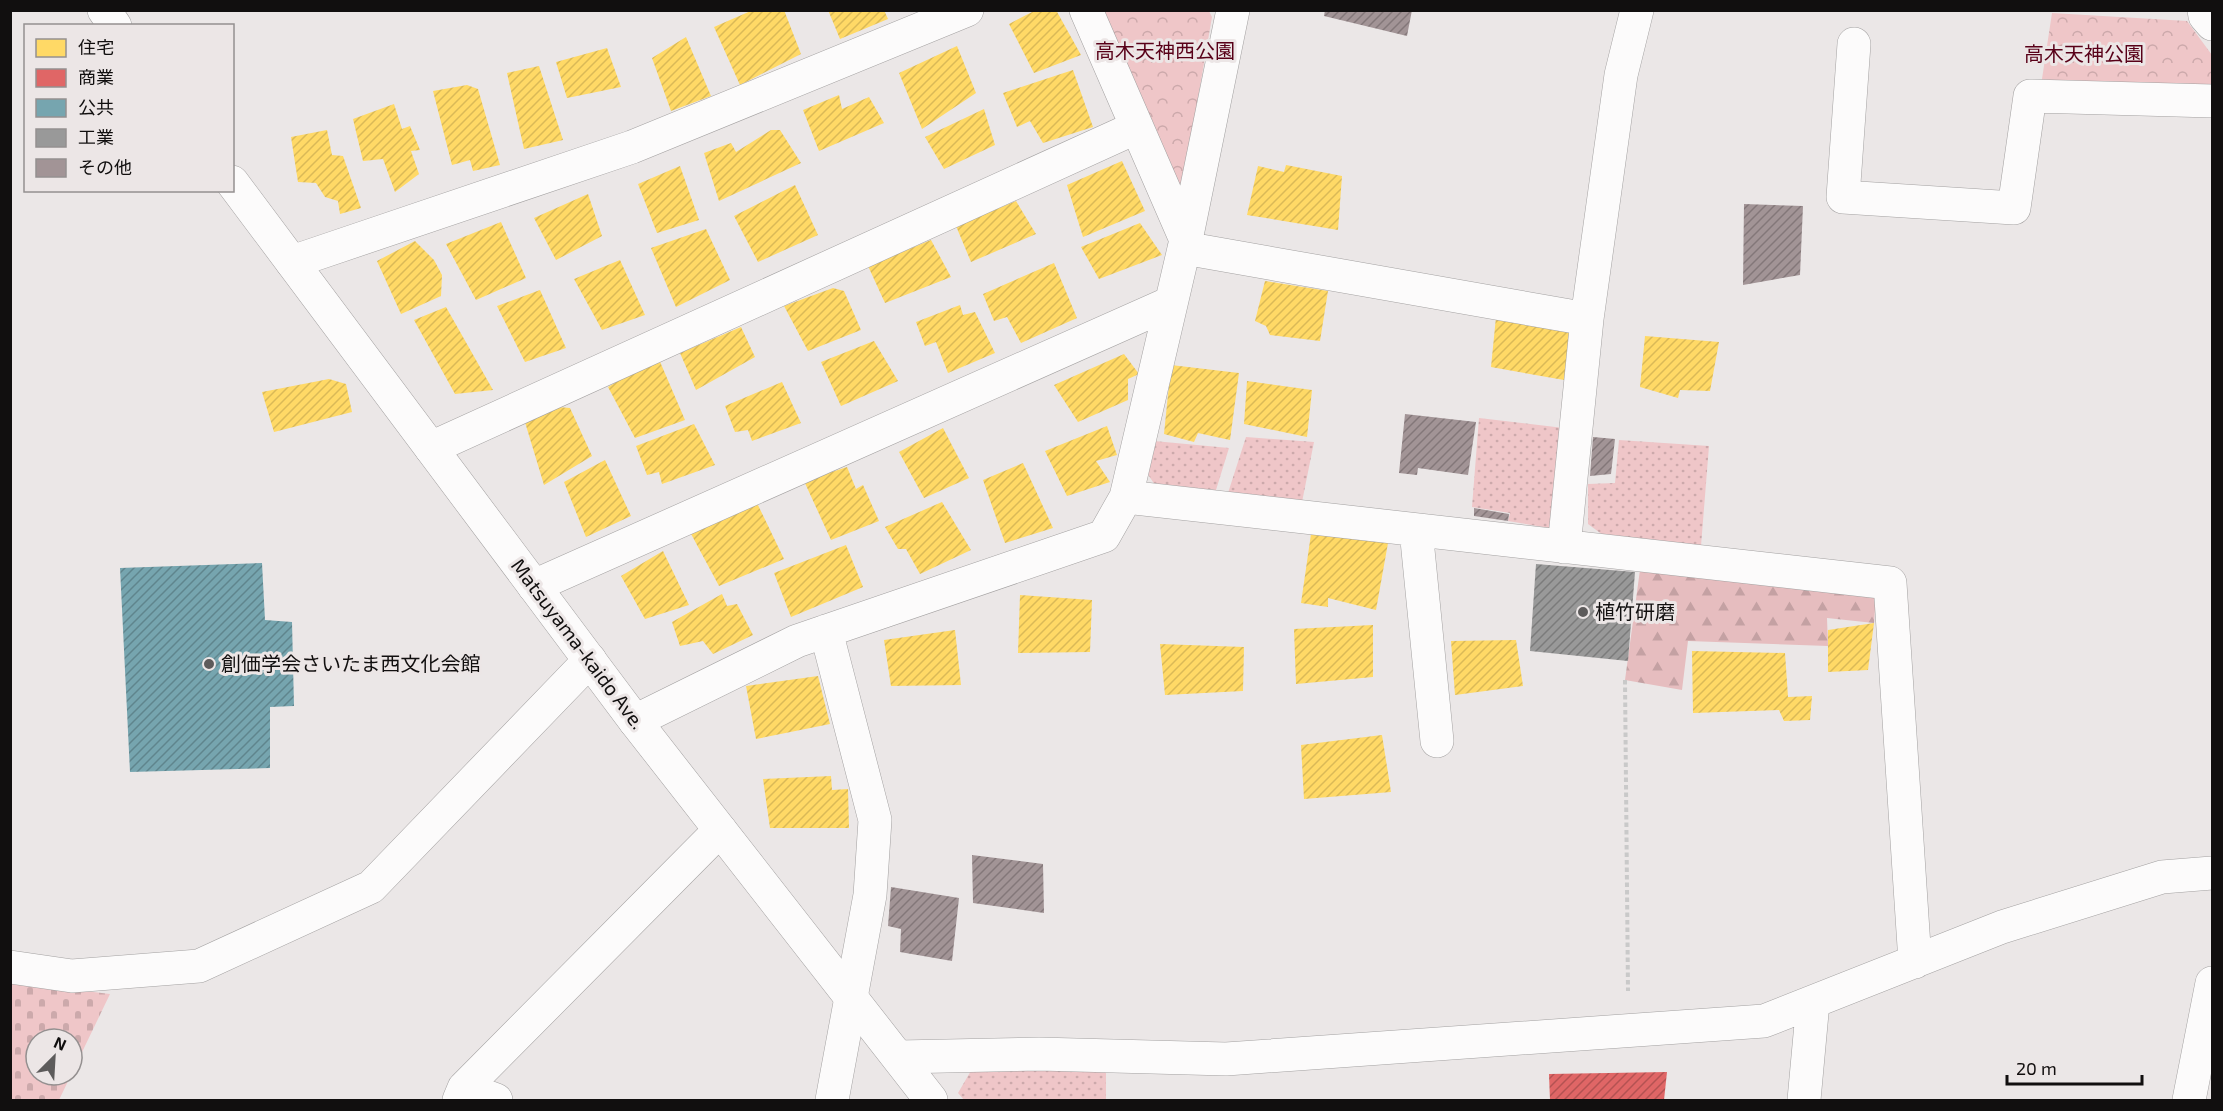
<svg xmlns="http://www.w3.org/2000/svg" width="2223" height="1111" font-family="'Exo 2','Noto Sans JP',sans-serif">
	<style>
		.forest { fill: url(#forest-firs) }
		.cemetery { fill: url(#cemetery-stones) }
		.park { fill: url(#park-crowns) }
		.garden { fill: url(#garden-dots) }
		.homes { fill: url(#homes-hatch) }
		.shops { fill: url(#shops-hatch) }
		.public { fill: url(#public-hatch) }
		.industry { fill: url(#industry-hatch) }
		.building { fill: url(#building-hatch) }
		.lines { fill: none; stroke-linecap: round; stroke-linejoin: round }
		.street-casing { stroke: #a3a1a1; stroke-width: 34 }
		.secondary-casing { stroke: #a3a1a1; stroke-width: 34 }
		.path { stroke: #c9c9c9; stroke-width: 4; stroke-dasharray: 4.5 3; stroke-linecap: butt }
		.street { stroke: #fcfbfb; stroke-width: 33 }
		.secondary { stroke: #fcfbfb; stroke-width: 33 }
		.poi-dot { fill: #5d5b5b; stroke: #ece6e6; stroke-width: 2 }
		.labels { text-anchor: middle; stroke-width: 6; stroke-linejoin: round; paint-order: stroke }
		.park-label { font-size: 20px; fill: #580018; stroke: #ece6e6 }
		.poi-label { font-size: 20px; fill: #110f0f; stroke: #ece6e6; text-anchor: start }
		.street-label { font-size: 20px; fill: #110f0f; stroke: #ece6e6 }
	</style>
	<defs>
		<pattern id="forest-firs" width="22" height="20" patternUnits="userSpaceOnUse" patternTransform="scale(1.5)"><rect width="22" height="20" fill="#e6bdbf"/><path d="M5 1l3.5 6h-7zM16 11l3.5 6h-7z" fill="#c4a1a3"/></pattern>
		<pattern id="cemetery-stones" width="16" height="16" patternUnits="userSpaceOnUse" patternTransform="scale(1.5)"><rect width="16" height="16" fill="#efc6c8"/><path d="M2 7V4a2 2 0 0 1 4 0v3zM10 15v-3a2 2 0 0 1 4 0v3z" fill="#cca9ab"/></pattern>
		<pattern id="park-crowns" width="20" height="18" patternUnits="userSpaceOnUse" patternTransform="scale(1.5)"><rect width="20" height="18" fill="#efc6c8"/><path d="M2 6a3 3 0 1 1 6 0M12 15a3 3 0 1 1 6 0" fill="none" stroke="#cca9ab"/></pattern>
		<pattern id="garden-dots" width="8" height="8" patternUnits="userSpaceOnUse" patternTransform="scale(1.5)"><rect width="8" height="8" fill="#efc6c8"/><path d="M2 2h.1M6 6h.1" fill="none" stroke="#cca9ab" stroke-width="1.8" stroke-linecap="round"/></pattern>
		<pattern id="homes-hatch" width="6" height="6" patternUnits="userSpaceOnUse" patternTransform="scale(1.5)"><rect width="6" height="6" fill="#ffd966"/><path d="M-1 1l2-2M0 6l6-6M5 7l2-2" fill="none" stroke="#dab957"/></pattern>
		<pattern id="shops-hatch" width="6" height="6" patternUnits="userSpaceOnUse" patternTransform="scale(1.5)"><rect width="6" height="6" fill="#e06666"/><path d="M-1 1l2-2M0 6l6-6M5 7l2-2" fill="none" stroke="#b45252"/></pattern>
		<pattern id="public-hatch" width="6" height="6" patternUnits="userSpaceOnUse" patternTransform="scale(1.5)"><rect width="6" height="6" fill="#76a5af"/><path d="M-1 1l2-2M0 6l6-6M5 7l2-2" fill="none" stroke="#5f858d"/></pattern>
		<pattern id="industry-hatch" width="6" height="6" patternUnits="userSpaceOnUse" patternTransform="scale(1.5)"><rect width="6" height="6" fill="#999"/><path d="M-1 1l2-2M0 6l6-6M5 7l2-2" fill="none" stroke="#7b7b7b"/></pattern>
		<pattern id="building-hatch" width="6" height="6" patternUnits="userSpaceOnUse" patternTransform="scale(1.5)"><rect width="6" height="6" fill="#a29496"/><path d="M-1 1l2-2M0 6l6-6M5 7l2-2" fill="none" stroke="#837779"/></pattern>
	</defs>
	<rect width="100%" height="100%" fill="#ebe7e7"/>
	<path class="forest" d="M1642,555l235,27 -3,41 -47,-5 1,28 -140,-5 -6,49 -57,-10z"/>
	<path class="cemetery" d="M11,982l99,12 -38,79v-34h-36v36h35l-12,25h-48z"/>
	<path class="park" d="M1104,11h105l3,6 -31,180z
		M2052,13l135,8 25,34v37h-172z"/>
	<path class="garden" d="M1479,418l93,11 -17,100 -47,-8 2,-8 -38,-6z
		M1246,437l68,5 -12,60 -74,-9z
		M1619,440l90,6 -8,100 -94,-8 -19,-14v-40l27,-1z
		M1154,441l75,7 -13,42 -61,-5 -8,-12z
		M1106,1068v32h-142l-6,-7 14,-24z"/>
	<path class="homes" d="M753,10h31l17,44 -61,31 -26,-58z
		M828,10h56l4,9 -48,20z
		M1036,10h20l25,45 -47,18 -25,-49z
		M686,37l25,59 -40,15 -19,-53z
		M957,46l19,47 -54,36 -23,-56z
		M607,48l14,39 -54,11 -11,-36z
		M539,66l24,74 -39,9 -17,-76z
		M1073,70l20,57 -50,16 -13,-22 -13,6 -14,-34z
		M467,85l11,4 22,76 -27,6 -3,-11 -18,5 -19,-74z
		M839,95l3,14 27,-12 15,26 -65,28 -16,-41z
		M394,104l8,25 8,-3 10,24 -9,1 8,23 -24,18 -12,-33 -20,2 -10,-42z
		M984,109l11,36 -51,24 -19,-32z
		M327,130l5,25 11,1 18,52 -21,6 -2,-13 -13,-4 -9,-14 -18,-1 -7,-45z
		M771,130h9l21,33 -82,38 -15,-48 27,-10 5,9z
		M1122,161l23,50 -62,26 -16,-52z
		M1286,165l56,11 -4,54 -91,-15 11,-49 26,6z
		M680,166l19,54 -42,13 -19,-49z
		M795,185l23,50 -60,27 -24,-46z
		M588,194l14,42 -46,24 -22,-42z
		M1016,201l20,33 -65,28 -15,-36z
		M501,222l25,56 -50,22 -30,-56z
		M1140,223l22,32 -63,24 -18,-32z
		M706,229l24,51 -54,27 -25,-59z
		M931,240l20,37 -66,26 -17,-37z
		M415,241l19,19 8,15 -1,21 -40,18 -24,-53z
		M620,260l25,55 -43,15 -28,-51z
		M1054,263l23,55 -56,25 -14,-26 -13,4 -11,-27z
		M1265,281l63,10 -8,50 -50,-6 -4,-9 -11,-5z
		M833,288l11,3 17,39 -53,21 -24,-45z
		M540,290l26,58 -41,14 -28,-56z
		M960,305l3,10 12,-3 20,41 -47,20 -12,-31 -11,4 -9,-24z
		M446,307l47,83 -38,4 -41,-74z
		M1496,317l77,15 -9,48 -73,-13z
		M741,327l14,30 -59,33 -16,-37z
		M1645,336l74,6 -9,49 -30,-1 -2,8 -38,-11z
		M874,341l24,40 -57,25 -20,-44z
		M1124,354l15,20 -11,5v21l-50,22 -24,-37z
		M658,357l27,63 -50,18 -27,-51z
		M1171,365l68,8 -9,67 -32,-7 -4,9 -30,-8z
		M329,379l17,5 6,28 -78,20 -12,-40z
		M1247,381l65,9 -5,47 -63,-13z
		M782,382l19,41 -49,18 -4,-11 -13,2 -10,-26z
		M558,407l12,1 22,48 -48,29 -20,-66z
		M694,424l21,41 -53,19 -3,-12 -12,3 -11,-29z
		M1107,426l10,29 -21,6 14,21 -43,14 -22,-45z
		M943,428l26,50 -45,20 -25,-46z
		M605,460l26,56 -45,21 -22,-55z
		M1023,463l30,65 -48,15 -22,-63z
		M847,467l9,22 7,-4 16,36 -48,19 -27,-59z
		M942,502l29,48 -51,24 -14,-25h-8l-13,-22z
		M757,503l27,56 -65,27 -29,-54z
		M1311,534l77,9 -12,67 -48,-12v9l-27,-4z
		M846,545l17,42 -72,30 -17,-44z
		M663,551l26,54 -44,14 -24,-43z
		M722,594l5,12 10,-2 16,31 -40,19 -10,-13 -23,5 -8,-24z
		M1020,595l72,5 -2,52 -72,1z
		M1874,623l-6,47 -40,2v-42z
		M1373,625v52l-77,7 -2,-55z
		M955,630l6,55 -70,1 -7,-46z
		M1516,640l7,46 -68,9 -4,-54z
		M1160,644l84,3 -1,44 -78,4z
		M1692,651l93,2 3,44 24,-1 -2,24 -26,1 -5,-11 -86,3z
		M818,676l12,48 -74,15 -10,-53z
		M1382,735l9,57 -87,7 -3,-54z
		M831,776l1,14 16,-1 1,39h-79l-7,-49z"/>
	<path class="shops" d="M1667,1072l-3,28h-114l-1,-26z"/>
	<path class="public" d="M262,563l3,57 27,2 2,84 -24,1v61l-140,4 -10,-204z"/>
	<path class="industry" d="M1536,564l99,8 -7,89 -98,-10z"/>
	<path class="building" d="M1325,10h87l-5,26 -83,-20z
		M1744,204l59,2 -3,69 -57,10z
		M1405,414l71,8 -8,53 -50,-7 -1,7 -18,-2z
		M1593,437l22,2 -4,35 -21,2z
		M1474,508l35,6 -1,7 -34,-5z
		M972,855l71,9 1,49 -71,-10z
		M891,887l68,11 -7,63 -52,-9 1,-23 -13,-3z"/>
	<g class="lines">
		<g class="street-casing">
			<path id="street" d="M1086,10l100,230
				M2204,10l1,6 7,8
				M1854,44l-11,153 171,11 16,-112 182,5
				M1184,248l403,71 34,-244 16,-65
				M292,262l340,-115 335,-137
				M431,448l706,-321
				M1126,497l764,86 25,379
				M1416,530l21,211
				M1564,547l23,-228
				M534,586l636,-283
				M826,631l49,189 -5,75 -38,205
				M635,721l162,-80 307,-105 22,-39 60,-257 47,-230
				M10,967l62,9 127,-10 172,-79 219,-227
				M899,1057l140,-3 187,5 538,-38 238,-94 160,-50 50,-4
				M464,1088l32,12
				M459,1100l5,-12 256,-258
				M1804,1100l9,-98
				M2189,1100l23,-117"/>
		</g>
		<g class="secondary-casing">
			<path id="secondary" d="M104,10l11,16
				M232,182l403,539 296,379"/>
		</g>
		<path class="path" d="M1625,680l3,311"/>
		<use href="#street" class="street"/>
		<use href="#secondary" class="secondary"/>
	</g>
	<g class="poi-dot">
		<circle cx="1583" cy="612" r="6"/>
		<circle cx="209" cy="664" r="6"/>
	</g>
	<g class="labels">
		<g class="park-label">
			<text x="1165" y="58">高木天神西公園</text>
			<text x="2084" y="61">高木天神公園</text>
		</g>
		<g class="poi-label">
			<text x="1595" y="619">植竹研磨</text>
			<text x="221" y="671">創価学会さいたま西文化会館</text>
		</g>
		<g class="street-label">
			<text transform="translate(578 644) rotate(53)" y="7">Matsuyama-kaido Ave.</text>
		</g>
	</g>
	<rect width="2223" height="1111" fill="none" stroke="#110f0f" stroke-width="24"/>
	<rect x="24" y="24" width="210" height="168" fill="#ece6e6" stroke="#949090" stroke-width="1.5"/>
	<rect x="36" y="39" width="30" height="18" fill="#ffd966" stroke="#949090" stroke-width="1.5"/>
	<text x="78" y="54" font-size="18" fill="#110f0f">住宅</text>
	<rect x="36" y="69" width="30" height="18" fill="#e06666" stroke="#949090" stroke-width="1.5"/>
	<text x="78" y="84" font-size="18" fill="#110f0f">商業</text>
	<rect x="36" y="99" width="30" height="18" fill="#76a5af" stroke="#949090" stroke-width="1.5"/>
	<text x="78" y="114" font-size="18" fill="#110f0f">公共</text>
	<rect x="36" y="129" width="30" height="18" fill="#999999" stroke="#949090" stroke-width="1.5"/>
	<text x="78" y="144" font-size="18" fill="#110f0f">工業</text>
	<rect x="36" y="159" width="30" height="18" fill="#a29496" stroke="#949090" stroke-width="1.5"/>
	<text x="78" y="174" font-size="18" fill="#110f0f">その他</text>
	<g transform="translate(54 1057) rotate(24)"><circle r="28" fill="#ece6e6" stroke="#949090" stroke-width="1.5"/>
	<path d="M0-4.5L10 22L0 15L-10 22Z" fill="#5d5b5b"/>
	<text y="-9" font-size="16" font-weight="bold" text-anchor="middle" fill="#110f0f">N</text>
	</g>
	<path d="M2007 1075v9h135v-9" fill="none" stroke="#110f0f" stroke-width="3"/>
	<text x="2016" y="1075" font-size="18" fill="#110f0f" stroke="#ece6e6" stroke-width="4.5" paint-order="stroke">20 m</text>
</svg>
